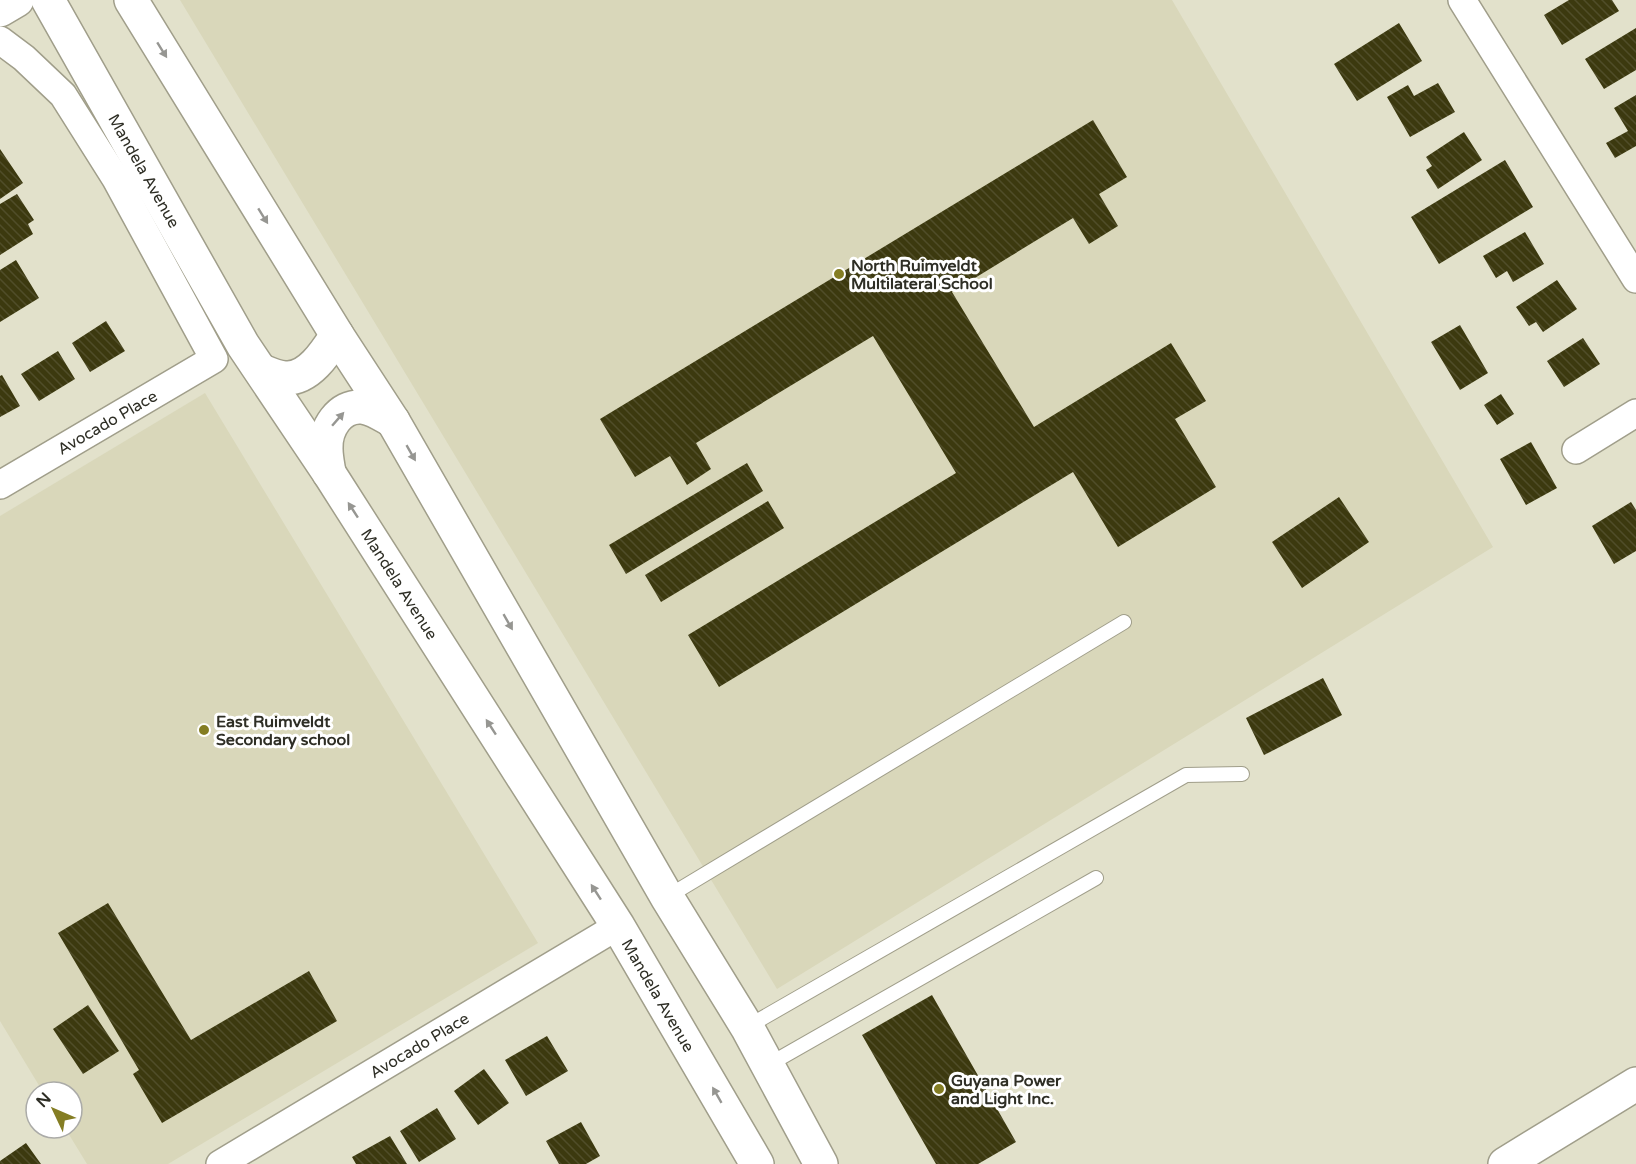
<svg xmlns="http://www.w3.org/2000/svg" width="1636" height="1164" font-family="'Varela Round',sans-serif">
	<style>
		.built { fill: #d9d7ba }
		.building { fill: url(#building-back-hatch) }
		.lines { fill: none; stroke-linecap: round; stroke-linejoin: round }
		.lane-casing { stroke: #a09e8a; stroke-width: 16 }
		.street-casing { stroke: #a09e8a; stroke-width: 30 }
		.secondary-casing { stroke: #a09e8a; stroke-width: 36 }
		.lane { stroke: #fff; stroke-width: 14 }
		.street { stroke: #fff; stroke-width: 27 }
		.secondary { stroke: #fff; stroke-width: 33 }
		.oneway { fill: #969692 }
		.poi-dot { fill: #847d23; stroke: #fff; stroke-width: 2 }
		.labels { text-anchor: middle; stroke-width: 6; stroke-linejoin: round; paint-order: stroke }
		.street-label { font-size: 16px; fill: #2e2e25; stroke: #fff }
		.poi-label { font-size: 16px; font-weight: bold; fill: #2e2e25; stroke: #fff; text-anchor: start }
	</style>
	<defs>
		<pattern id="building-back-hatch" width="6" height="6" patternUnits="userSpaceOnUse" patternTransform="scale(1.5)"><rect width="6" height="6" fill="#3c390f"/><path d="M-1 5l2 2M0 0l6 6M5-1l2 2" fill="none" stroke="#504d29"/></pattern>
	</defs>
	<rect width="100%" height="100%" fill="#e2e1cb"/>
	<path class="built" d="M180,0h992l321,547 -716,442z
		M205,393l333,550 -370,221h-81l-22,-36h7v-36h-29l-43,-71v-505z"/>
	<path class="building" d="M1569,0h43l7,11 -57,34 -18,-30z
		M1399,23l23,38 -65,40 -23,-37z
		M1636,28v42l-32,19 -19,-30z
		M1438,83l17,29 -45,25 -23,-40 21,-12 6,11z
		M1636,95v51l-21,12 -9,-15 22,-12 -14,-23z
		M1093,120l34,57 -28,17 19,32 -29,18 -16,-26 -121,74 82,135 137,-84 35,58 -31,18 41,68 -98,60 -45,-75 -354,215 -31,-52 268,-162 -83,-137 -177,107 15,26 -24,16 -17,-29 -35,21 -35,-58z
		M1464,132l18,28 -44,29 -12,-19 6,-4 -6,-9z
		M0,149l23,34 -23,16z
		M1505,160l28,47 -94,57 -28,-47z
		M17,194l17,26 -6,4 5,10 -33,21v-51z
		M1525,232l19,32 -31,18 -6,-11 -11,7 -13,-22z
		M16,260l23,38 -39,24v-52z
		M1557,280l20,29 -34,23 -7,-10 -7,4 -13,-19z
		M106,321l19,30 -35,21 -18,-29z
		M1460,325l28,48 -28,17 -29,-48z
		M1583,338l17,26 -36,23 -17,-26z
		M58,351l17,28 -36,22 -18,-27z
		M2,375l18,31 -20,11v-41z
		M1501,394l13,20 -17,11 -13,-20z
		M1531,442l26,46 -31,17 -26,-46z
		M747,463l16,28 -137,83 -17,-29z
		M1339,497l30,45 -67,46 -30,-46z
		M768,501l16,27 -123,74 -16,-27z
		M1631,502l5,8v41l-22,13 -22,-38z
		M1323,678l19,37 -78,40 -18,-37z
		M108,903l83,137 118,-69 28,50 -175,102 -29,-49 6,-4 -81,-137z
		M932,995l84,147 -38,22h-42l-74,-129z
		M88,1005l31,46 -36,23 -30,-45z
		M547,1036l21,35 -42,25 -21,-36z
		M484,1069l25,34 -31,22 -24,-34z
		M437,1108l19,31 -37,23 -19,-31z
		M581,1122l19,34 -14,8h-27l-13,-23z
		M390,1136l17,28h-51l-4,-7z
		M26,1143l15,21h-41v-3z"/>
	<g class="lines">
		<g class="lane-casing">
			<path id="lane" d="M667,897l457,-275
				M747,1027l439,-252 56,-1
				M768,1065l328,-187"/>
		</g>
		<g class="street-casing">
			<g id="street">
				<path d="M1462,0l174,279"/>
				<path d="M0,40l24,18 39,37 53,84 98,180 -214,126"/>
				<path d="M1576,450l60,-37"/>
				<path id="s1" d="M220,1164l398,-238"/>
			</g>
		</g>
		<g class="secondary-casing">
			<g id="secondary">
				<path id="s2" d="M48,0l195,345 86,128 289,453 139,238"/>
				<path d="M131,0l206,335 56,86 274,476 80,130 74,137"/>
				<path d="M0,10l17,-10"/>
				<path d="M262,371c7,3 17,7 24,7 23,1 40,-26 51,-43"/>
				<path d="M329,473c-1,-7 -3,-16 -3,-24 -1,-20 13,-44 36,-42 11,1 22,9 31,14"/>
				<path d="M1505,1164l131,-80"/>
			</g>
		</g>
		<use href="#lane" class="lane"/>
		<use href="#street" class="street"/>
		<use href="#secondary" class="secondary"/>
	</g>
	<defs><path id="oneway-solid" d="M-6-.8H1V-3.2L6.5 0L1 3.2V.8H-6Z" transform="scale(1.5)"/></defs>
	<g class="oneway">
		<use href="#oneway-solid" transform="translate(162 50) rotate(58)"/>
		<use href="#oneway-solid" transform="translate(263 216) rotate(58)"/>
		<use href="#oneway-solid" transform="translate(338 419) rotate(-49)"/>
		<use href="#oneway-solid" transform="translate(411 453) rotate(60)"/>
		<use href="#oneway-solid" transform="translate(353 510) rotate(-123)"/>
		<use href="#oneway-solid" transform="translate(508 622) rotate(60)"/>
		<use href="#oneway-solid" transform="translate(491 727) rotate(-123)"/>
		<use href="#oneway-solid" transform="translate(596 892) rotate(-123)"/>
		<use href="#oneway-solid" transform="translate(717 1095) rotate(-120)"/>
	</g>
	<g class="poi-dot">
		<circle cx="839" cy="274" r="6"/>
		<circle cx="204" cy="730" r="6"/>
		<circle cx="939" cy="1089" r="6"/>
	</g>
	<g class="labels">
		<g class="street-label">
			<text dy="6" stroke="none"><textPath href="#s2" startOffset="196">Mandela Avenue</textPath></text>
			<text transform="translate(107 422) rotate(-30)" y="6">Avocado Place</text>
			<text dy="6" stroke="none"><textPath href="#s2" startOffset="682">Mandela Avenue</textPath></text>
			<text dy="6" stroke="none"><textPath href="#s2" startOffset="1168">Mandela Avenue</textPath></text>
			<text dy="6" stroke="none"><textPath href="#s1" startOffset="232">Avocado Place</textPath></text>
		</g>
		<g class="poi-label">
			<text x="851" y="271">North Ruimveldt<tspan x="851" dy="18">Multilateral School</tspan></text>
			<text x="216" y="727">East Ruimveldt<tspan x="216" dy="18">Secondary school</tspan></text>
			<text x="951" y="1086">Guyana Power<tspan x="951" dy="18">and Light Inc.</tspan></text>
		</g>
	</g>
	<g transform="translate(54 1110) rotate(314)"><circle r="28" fill="#ffffff" stroke="#ababa8" stroke-width="1.5"/>
	<path d="M0-4.5L10 22L0 15L-10 22Z" fill="#847d23"/>
	<text y="-9" font-size="16" font-weight="bold" text-anchor="middle" fill="#2e2e25">N</text>
	</g>
</svg>
